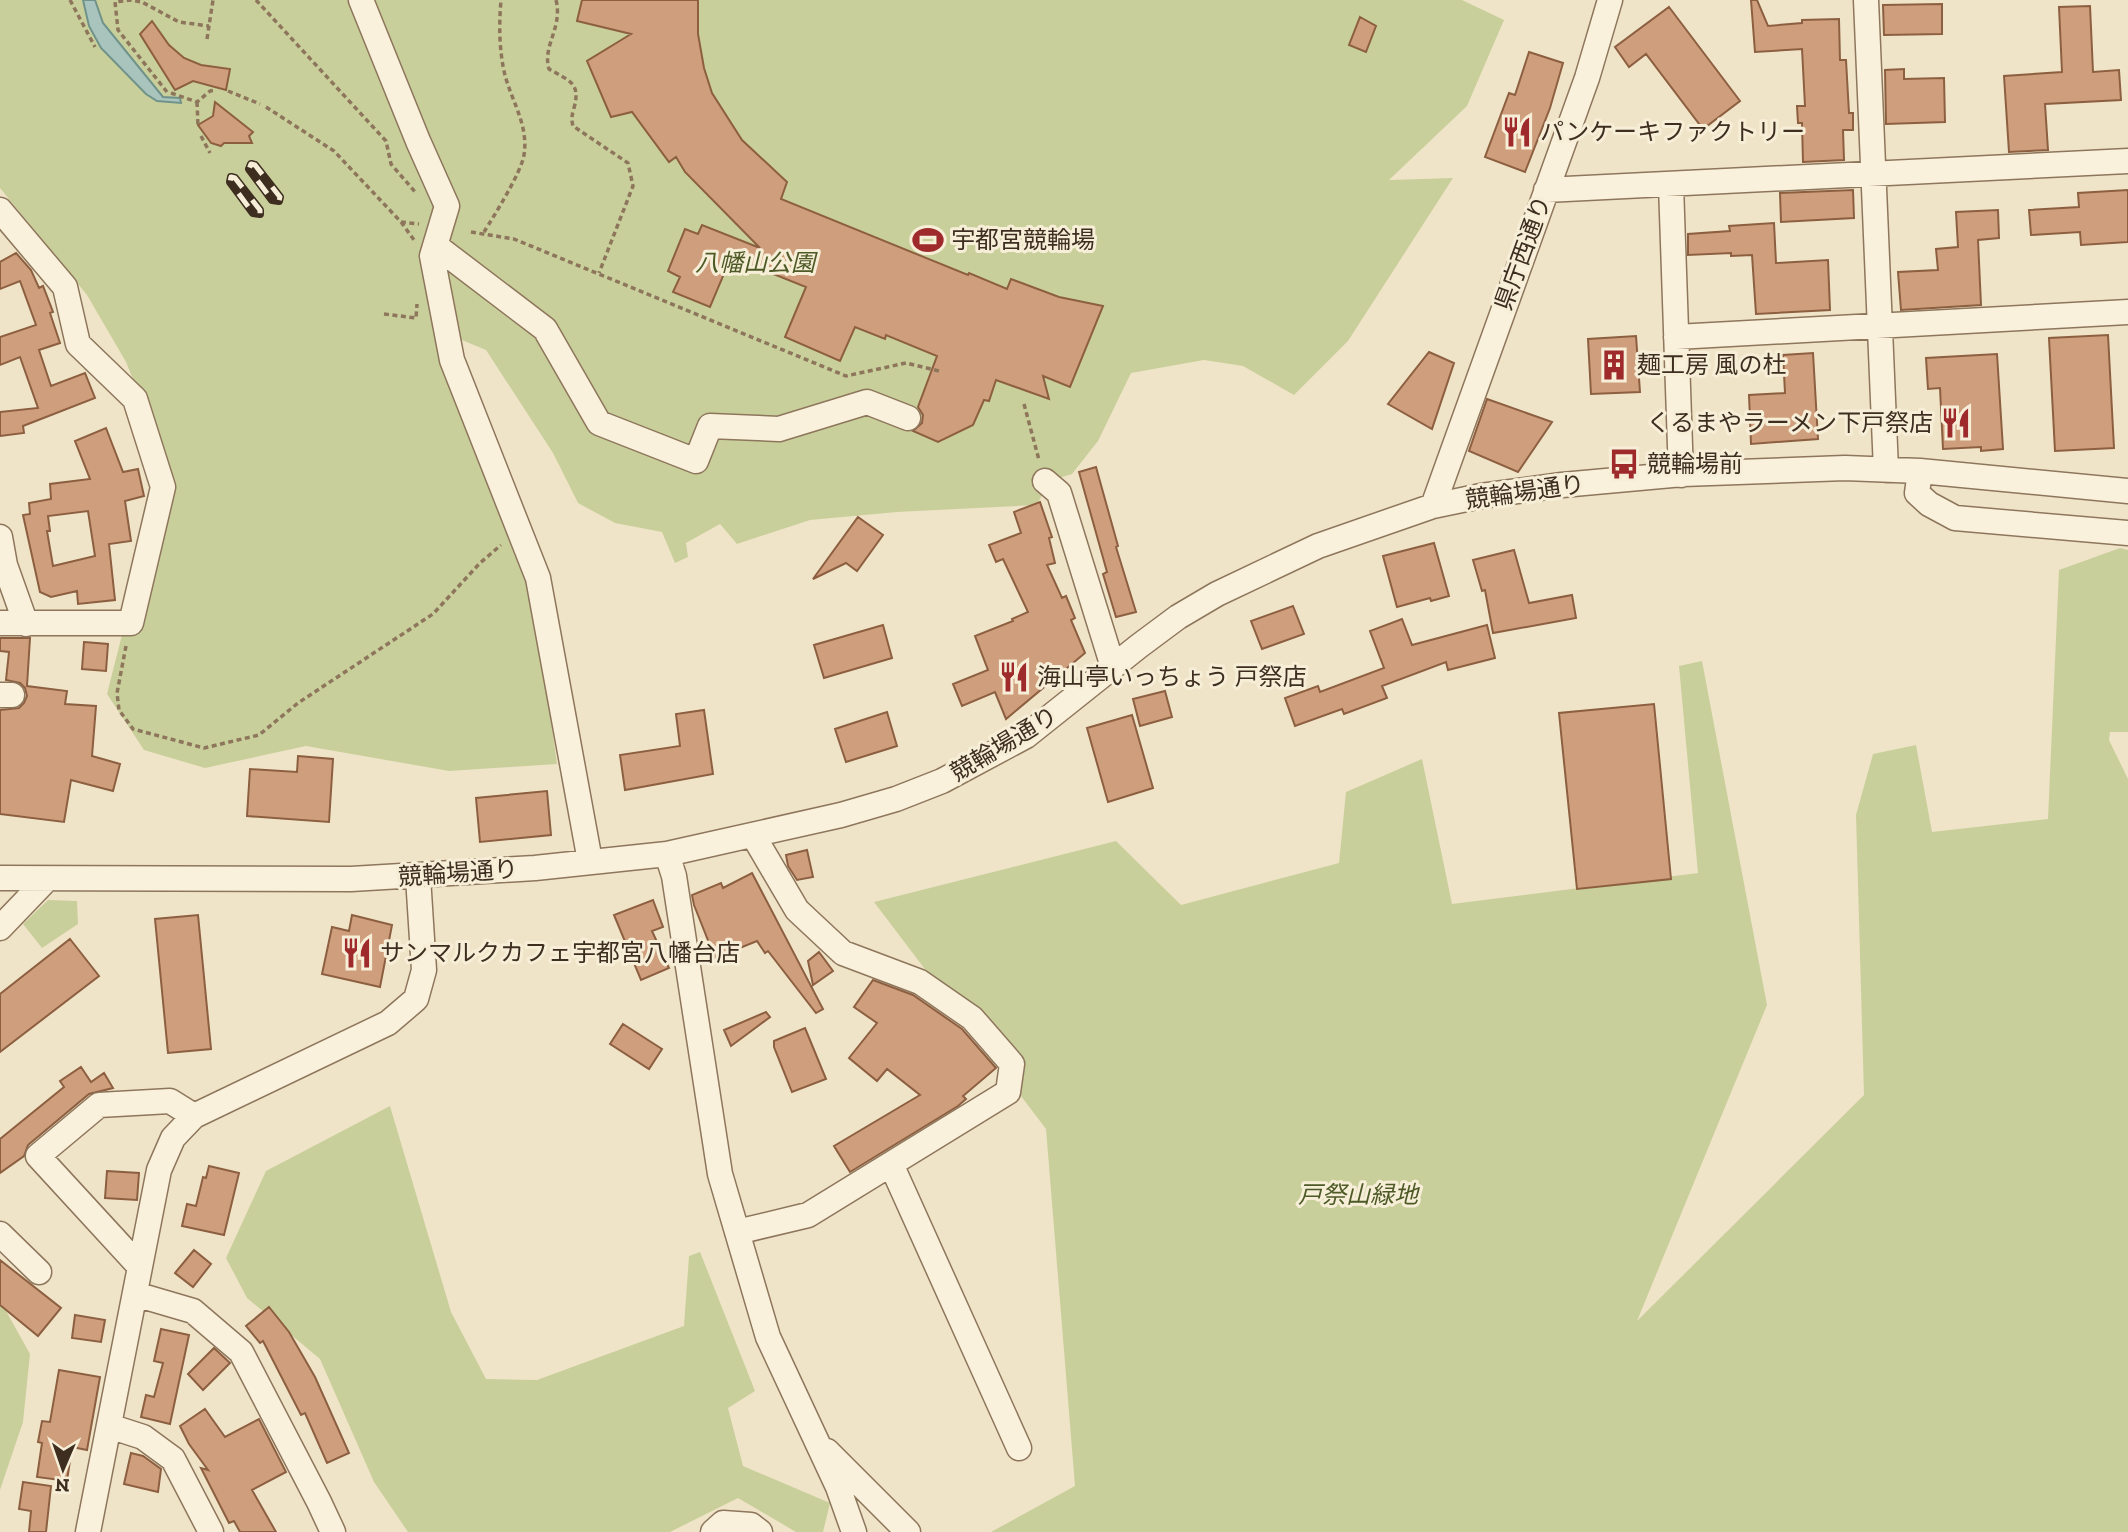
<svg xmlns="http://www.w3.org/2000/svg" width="2128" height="1532" font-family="'Zilla Slab','Noto Sans JP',serif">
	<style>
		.green { fill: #c9cf9b }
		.water { fill: #a9c4bc; stroke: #6f938a; stroke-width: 2 }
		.building { fill: #cf9f7d; stroke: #8d5f41; stroke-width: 2; fill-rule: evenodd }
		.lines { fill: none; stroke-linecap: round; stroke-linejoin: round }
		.minor-casing { stroke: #8d765c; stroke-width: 27 }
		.path { stroke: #8d765c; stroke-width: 3.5; stroke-dasharray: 5 3.5; stroke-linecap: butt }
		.minor { stroke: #faf1dc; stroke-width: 24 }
		.rail-casing { stroke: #3d2e20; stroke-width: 8 }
		.rail { stroke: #f7eed8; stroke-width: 5; stroke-dasharray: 16; stroke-linecap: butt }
		.labels { text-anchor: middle; stroke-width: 6; stroke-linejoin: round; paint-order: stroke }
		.poi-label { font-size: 24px; fill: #3d2e20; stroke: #f7eed8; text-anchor: start }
		.street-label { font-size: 24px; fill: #3d2e20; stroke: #f7eed8 }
		.park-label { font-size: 24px; font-style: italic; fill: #4d5a26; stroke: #f7eed8 }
	</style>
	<rect width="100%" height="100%" fill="#f0e4c8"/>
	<path class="green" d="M0,0h1462l42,20 -37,86 -78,74 64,-2 -105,163 -54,54 -51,-29 -39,-6 -73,13 -33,68 -26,33 -23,7 -12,24 -140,7 -87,8 -73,24 -17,-20 -34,19 2,14 -13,6 -13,-31 -47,-9 -37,-20 -25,-50 -67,-103 -29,-12 -22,3 96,233 26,190 -108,7 -143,-25 -101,22 -61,-18 -37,-56 59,-233 -40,-99 -39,-67 -87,-107z
		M2120,548l8,2v182h-18l-1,8 19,39v753h-1137l84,-46 -29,-357 -172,-227 242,-61 65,64 158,-42 7,-71 76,-33 30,145 246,-31 -19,-207 23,-5 65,344 -130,316 227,-226 -8,-280 17,-61 43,-9 16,87 116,-13 11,-249z
		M48,900l29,1 1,23 -36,24 -19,-24z
		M390,1106l61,206 35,67 51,1 147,-54 5,-70 11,-4 55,139 -27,17 15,58 87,37 -7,29h-27l-58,-34 -68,34h-262l-34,-50 -54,-123 -73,-61 -21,-40 40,-87z
		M0,1300l30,54 -7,68 -23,68z"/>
	<path class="water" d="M83,0h12l8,23 60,74 17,1 1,5 -24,-2 -11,-7 -45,-46 -12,-22z"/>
	<path class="building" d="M582,0h116v34l6,34 8,25 30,47 45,42 -6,17 187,76 1,-2 38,16 4,-10 48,18 44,9 -33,81 -27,-11 6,23 -53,-19 -7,21 -5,-1 -11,25 -35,17 -25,-11 9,-8 1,-8 -5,-8 19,-51 -51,-21 -1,4 -30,-12 -15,34 -55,-24 21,-50 -75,-30 -21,50 -37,-15 7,-15 -12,-6 17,-42 13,5 4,-9 58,23 -75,-76 -9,-15 -7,5 -37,-50 -21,5 -24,-56 44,-27 -54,-13z
		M1751,0h6l11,26 34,-3v-3l37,-1 1,41h6l3,53h4v17h-10l1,30 -41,2 -1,-39h-4l-1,-17h8l-3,-57 -47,3z
		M1942,4v30l-58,1 -1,-30z
		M2090,6l3,66 26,-2 2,30 -76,4 3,46 -39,2 -5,-76 58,-4 -3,-65z
		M1669,7l71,94 -37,28 -57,-75 -17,13 -14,-20z
		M1360,17l16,9 -10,26 -17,-7z
		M152,21l17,24 15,13 17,7 29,4 -4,21 -33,-9 -18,9 -35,-56z
		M1529,52l34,11 -13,45 -25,64 -40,-15 24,-64 6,2z
		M1904,69v10l40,-1 1,44 -59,2 -1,-54z
		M215,102l38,30 -4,4 3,7h-28l-3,3 -10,-3 -13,-18 15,-9z
		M1853,190l1,28 -73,4 -1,-29z
		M2128,190v52l-47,3 -1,-13 -49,3 -2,-25 50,-3 -1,-14z
		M1998,210l1,28 -21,2 3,65 -80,5 -3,-38 40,-2 -2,-21 22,-2 -2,-35z
		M1774,223l2,40 52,-3 2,50 -74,4 -4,-59 -21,1v-3l-43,2v-21l42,-3 -1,-5z
		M16,253l15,17 8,18 4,-2 10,26 -3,1 10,30 -21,7 12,36 34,-13 10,25 -72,28 1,7 -24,3v-24l38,-4 -18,-51 -20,8v-28l36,-12 -16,-44 -20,8v-27z
		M2108,335l6,113 -59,3 -6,-113z
		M1636,336l4,56 -49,2 -3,-55z
		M1429,352l25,11 -22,66 -44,-25z
		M1813,353l5,86 -67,5 -2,-49 36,-2 -2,-38z
		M1997,354l6,95 -22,2v-4l-38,2 -3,-61 -12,1 -2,-31z
		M1487,399l65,23 -34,50 -49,-21z
		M106,428l17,44 15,-3 6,27 -19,5 6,40 -22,3 6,56 -37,4 -1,-13 -26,6 -11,-5 -17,-77 7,-1 -1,-11 22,-4 -1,-15 40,-5 -15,-38zM88,511l7,45 -42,10 -6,-35h3l-2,-15z
		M1096,467l22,79 -2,1 20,65 -20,5 -13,-43 4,-2 -28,-100z
		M1040,502l12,35 -3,1 6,25 -8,2 15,33 4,-2 9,22 -4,2 14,33 -79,66 -11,-27 -33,14 -9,-22 35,-14 -13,-34 38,-15 -1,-2 16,-7 -25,-53 -7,3 -7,-17 32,-12 -7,-21z
		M858,517l25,18 -26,36 -11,-8 -33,16z
		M1434,543l15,53 -18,5 -1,-3 -33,9 -14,-51z
		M1514,550l15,53 43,-8 4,23 -83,15 -8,-43 -3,1 -9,-31z
		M1293,606l11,28 -42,15 -11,-28z
		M1402,619l10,26 75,-20 8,33 -47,12 -2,-8 -64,24 5,12 -43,16 -2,-5 -47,17 -10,-28 33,-12 2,6 64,-24 -14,-37z
		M883,625l9,33 -68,20 -10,-33z
		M0,638h30l-3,48 40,5 -2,13 31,2 -4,50 28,8 -7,27 -42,-11 -7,42 -64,-8v-104l19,-2 5,-5 3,-7 -2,-8 -5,-5 -14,-3 3,-28 -9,-1z
		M84,642l24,2 -2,27 -24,-2z
		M1165,691l7,26 -32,9 -7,-27z
		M1654,704l17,175 -94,10 -18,-176z
		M704,710l9,64 -88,16 -5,-35 60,-9 -4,-32z
		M887,712l10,34 -51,16 -11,-33z
		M1132,715l21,73 -45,14 -21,-74z
		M298,756l35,3 -4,63 -82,-6 3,-47 47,3z
		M547,791l4,44 -71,7 -4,-44z
		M807,850l6,27 -16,3 -9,-14 -2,-11z
		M752,873l71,136 -7,4 -48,-62 -3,2 -8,-12 -42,17 -21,-53 -2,-10 29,-12 2,5z
		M653,900l10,27 -11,4 17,37 -28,12 -27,-65z
		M198,915l13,134 -43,4 -13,-134z
		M352,915l40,10 -12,62 -58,-13 10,-47 17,4z
		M70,939l29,37 -99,76v-58z
		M819,952l14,19 -20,14 -5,-24z
		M873,980l40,15 49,34 34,39 -33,28 3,3 -8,7 -108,66 -16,-26 86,-51 -33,-26 -10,12 -28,-23 28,-35 -23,-16z
		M766,1012l4,5 -39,29 -7,-16z
		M623,1024l39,25 -13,20 -39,-25z
		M805,1028l21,51 -34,13 -18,-45v-6z
		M81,1067l10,15 13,-9 9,15 -24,6 -61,51 -4,11 -24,17v-34l64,-52 -4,-6z
		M209,1166l30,7 -15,62 -42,-9 5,-22 9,2 7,-29 3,1z
		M107,1171l32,2 -2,27 -32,-2z
		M194,1250l17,14 -18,23 -18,-14z
		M0,1260l61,48 -23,28 -38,-31z
		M269,1307l20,25 26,45 34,76 -22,10 -22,-50 -4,2 -38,-74 -3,2 -14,-17z
		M75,1315l30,5 -4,22 -29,-4z
		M161,1329l28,6 -19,89 -29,-7 5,-22 8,2 9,-34 -9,-2z
		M214,1348l16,15 -27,27 -15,-16z
		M59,1370l41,7 -13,73 -15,-3 -5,34 -30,-4 5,-34 -4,-1 4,-21 8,1z
		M205,1409l20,28 34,-18 27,53 -34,18 24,42h-36l-6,-11 -5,2 -28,-55 7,2 -19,-26 -9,-18z
		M131,1453l12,3 18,13 -3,23 -34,-8z
		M23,1482l28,4 -5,46h-17l2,-21 -12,-2z"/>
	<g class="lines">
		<g class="minor-casing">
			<path id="minor" d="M361,0l57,141 29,65 -15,50 20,104 86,218 52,283
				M1866,0l20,470
				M1671,185l10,290
				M1546,190l582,-29
				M0,210l65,77 13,57 57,55 28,88 -32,136h-131
				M436,246l109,83 54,94 97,38 14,-35 69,3 88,-27 41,16
				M1676,337l452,-25
				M1920,471l-3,22 12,11 26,14 173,15
				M1045,481l14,12 54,174
				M1433,506l154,-428 23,-78
				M0,537l5,28 21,59
				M0,695h12
				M667,854l7,22 46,298 48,163 70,150 16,45
				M0,878l351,1 184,-11 132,-14 174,-39 55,-16 46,-18 84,-45 113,-90 39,-29 39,-23 101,-48 115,-40 48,-10 81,-11 121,-11 162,-6 75,3 208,20
				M0,928l47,-49
				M891,1164l128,284
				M737,1232l71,-17 200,-123 4,-28 -40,-46 -52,-36 -77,-29 -46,-43 -44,-75
				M0,1234l39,38
				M140,1267l-102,-111 61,-51 71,-4 24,15
				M135,1294l58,17 48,41 78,150 14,30
				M109,1426l34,11 30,22 38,73
				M827,1451l81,81
				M88,1532l71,-362 14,-32 21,-22 194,-93 28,-24 8,-29 -6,-93
				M713,1532l10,-9 28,2 9,7"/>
		</g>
		<path class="path" d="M70,0l25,47
			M256,0l130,141 5,23 25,29
			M556,0c7,28 -14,46 -7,69 20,12 32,13 25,39 -2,7 -3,11 -1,18l55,37 5,23 -34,87
			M207,39l6,-39
			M228,91l32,13
			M167,92l-49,-62 -3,-28 15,-2 12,2 37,20 30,4
			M171,93l26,9 13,-11 6,-1
			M197,102l1,24
			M266,107l68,44 67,71 18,2
			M201,136l9,17
			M401,222l13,18
			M471,232l43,7 332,137 60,-13 33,8
			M484,232c10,-16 37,-59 40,-77 5,-31 -14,-56 -20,-84 -5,-24 -5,-47 -3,-71
			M384,314l32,4 1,-14
			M1024,404l15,56
			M126,646l-9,47 2,17 14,19 71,19 55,-13 39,-32 135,-89 47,-51 21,-18"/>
		<use href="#minor" class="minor"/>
		<g class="rail-casing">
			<path id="rail" d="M251,164l4,1 25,32 -1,4 -7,-1 -23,-31z
				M231,177l4,1 25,32v4l-7,-1 -23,-31z"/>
		</g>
		<use href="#rail" class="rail"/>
	</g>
	<defs>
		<g id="restaurant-bare" transform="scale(2.415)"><path d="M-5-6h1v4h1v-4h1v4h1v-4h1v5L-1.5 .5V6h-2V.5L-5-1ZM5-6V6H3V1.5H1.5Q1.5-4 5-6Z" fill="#9e2a2b" stroke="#f7eed8" stroke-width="2.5" paint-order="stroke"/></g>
		<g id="stadium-bare" transform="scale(2.415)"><path d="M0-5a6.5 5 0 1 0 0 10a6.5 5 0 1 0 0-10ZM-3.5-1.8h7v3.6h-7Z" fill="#9e2a2b" stroke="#f7eed8" stroke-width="2.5" paint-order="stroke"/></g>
		<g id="building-bare" transform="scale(2.415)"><path d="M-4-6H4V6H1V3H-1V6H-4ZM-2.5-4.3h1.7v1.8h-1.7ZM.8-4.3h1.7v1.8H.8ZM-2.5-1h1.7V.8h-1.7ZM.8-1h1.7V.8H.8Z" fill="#9e2a2b" stroke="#f7eed8" stroke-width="2.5" paint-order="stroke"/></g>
		<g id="bus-bare" transform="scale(2.415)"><path d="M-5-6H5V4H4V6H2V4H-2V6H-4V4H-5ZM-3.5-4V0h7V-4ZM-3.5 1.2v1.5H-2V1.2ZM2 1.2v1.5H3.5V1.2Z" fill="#9e2a2b" stroke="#f7eed8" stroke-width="2.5" paint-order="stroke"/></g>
	</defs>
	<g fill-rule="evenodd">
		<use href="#restaurant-bare" x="1517" y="132"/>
		<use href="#stadium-bare" x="928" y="240"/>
		<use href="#building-bare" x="1614" y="365"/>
		<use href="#restaurant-bare" x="1956" y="423"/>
		<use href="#bus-bare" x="1624" y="464"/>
		<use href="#restaurant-bare" x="1014" y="677"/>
		<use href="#restaurant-bare" x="357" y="953"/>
	</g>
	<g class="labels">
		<g class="poi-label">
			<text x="1540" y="140">パンケーキファクトリー</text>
			<text x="951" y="248">宇都宮競輪場</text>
			<text x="1637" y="373">麺工房 風の杜</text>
			<text x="1933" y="431" text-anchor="end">くるまやラーメン下戸祭店</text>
			<text x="1647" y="472">競輪場前</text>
			<text x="1037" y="685">海山亭いっちょう 戸祭店</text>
			<text x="380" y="961">サンマルクカフェ宇都宮八幡台店</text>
		</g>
		<g class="street-label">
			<text transform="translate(1523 253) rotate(-70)" y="8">県庁西通り</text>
			<text transform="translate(1525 492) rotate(-8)" y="8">競輪場通り</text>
			<text transform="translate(1004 744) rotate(-31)" y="8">競輪場通り</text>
			<text transform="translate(458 873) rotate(-4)" y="8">競輪場通り</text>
		</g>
		<g class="park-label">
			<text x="755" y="271">八幡山公園</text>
			<text x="1358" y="1203">戸祭山緑地</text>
		</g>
	</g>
	<g transform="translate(63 1469) rotate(182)" stroke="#f7eed8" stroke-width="5" paint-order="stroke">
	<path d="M0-5L12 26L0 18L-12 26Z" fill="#3d2e20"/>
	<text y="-10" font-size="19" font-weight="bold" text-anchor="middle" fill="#3d2e20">N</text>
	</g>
</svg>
